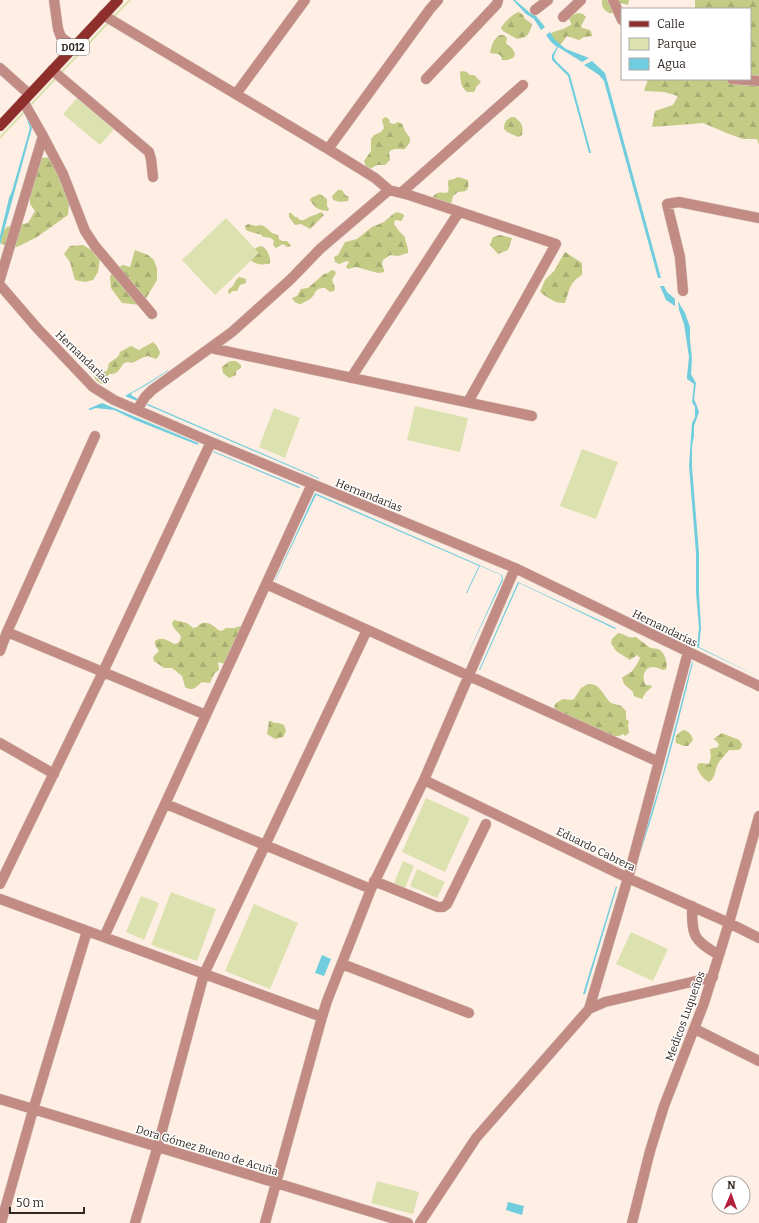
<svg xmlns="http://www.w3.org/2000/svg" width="759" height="1223" font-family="Bitter,serif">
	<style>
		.forest { fill: url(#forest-firs) }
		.green { fill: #dbe2af }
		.water { fill: #6fcdde }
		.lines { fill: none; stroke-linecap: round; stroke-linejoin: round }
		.minor-casing { stroke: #d9cbc1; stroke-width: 11 }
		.major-casing { stroke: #d9cbc1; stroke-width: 11 }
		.minor { stroke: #c28b84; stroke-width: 10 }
		.major { stroke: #8e2f2b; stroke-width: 10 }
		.labels { text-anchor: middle; stroke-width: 3; stroke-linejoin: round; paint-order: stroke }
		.shield { fill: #fff; stroke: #706965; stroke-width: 1 }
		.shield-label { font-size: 10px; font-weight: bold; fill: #332923 }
		.street-label { font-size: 11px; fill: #332923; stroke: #fff }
	</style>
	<defs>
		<pattern id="forest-firs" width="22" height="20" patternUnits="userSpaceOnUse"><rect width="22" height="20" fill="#c3cb85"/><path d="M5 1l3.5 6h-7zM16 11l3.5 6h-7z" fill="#a8ae73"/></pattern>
	</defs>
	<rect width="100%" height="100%" fill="#feeee4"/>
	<path class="forest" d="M602,0h27l-1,5 -7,-2 -7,10c-8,1 -13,-5 -12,-13z
		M695,0h64v145l-2,-6h-14l-14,-5 -26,-11 -51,4 3,-16 18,-6 5,-9 -14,-4 -20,-1 4,-12h102v-70h-55z
		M519,12l4,3 2,4 3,2 4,3c-3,10 -3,13 -15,15l-14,-8 -2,-3c3,-6 13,-15 18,-16z
		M577,13l6,1 3,3 -5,9 1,2 8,2 2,4v2l-8,1 -5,3 -12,-4 -6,8 -2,1 -9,-10 3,-3 10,-3 8,-4v-2l-2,-4 1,-2z
		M500,35h4l3,3 -1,5c2,3 6,4 7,7 6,8 -5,11 -11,10l-1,-4 -3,-2 -8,-1c2,-8 3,-14 10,-18z
		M462,71l5,1 3,3h4l7,7 -5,5 -1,4 -2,1h-6c-7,-6 -6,-10 -7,-20z
		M385,117l4,2 1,4 4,1 4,-2 4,2 3,7 5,7v4l-5,7c-6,1 -11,-2 -16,3l1,8 -5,5h-8l-7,4 -4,-3 -2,-5 7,-10v-12l3,-4 7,-3 3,-4 -2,-8z
		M512,117c5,1 1,-1 6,3 5,5 5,7 4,15l-4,2 -11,-5 -3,-3c0,-6 2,-10 8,-12z
		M57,157l12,45 -1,13 -31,22 -20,10 -16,-3 -1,-9 7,-8 21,-4 7,-12 -5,-7v-23l9,-23z
		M458,177l10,3c1,10 0,12 -10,12l-5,4 -2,8 -19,-5c3,-7 8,-7 14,-6l2,-1c2,-5 -2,-8 1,-12l5,-1z
		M338,190h4l3,5 4,2 -1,4 -8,1 -7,-2 -1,-4z
		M320,194l7,5v7l2,3 -1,2c-9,0 -14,-4 -18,-11l1,-2z
		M321,212l3,3 -14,14 -9,-5 -6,1 -6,-8v-4h2l4,4h2l3,3h4l7,-4 4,-1z
		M397,212l6,2 1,2 -2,4 -1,1 -6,-1 -1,4 5,7 6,6c0,5 4,11 3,16l-10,3 -8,-1 -7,5 -1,4 2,6v2l-6,1 -22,-6 -8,2 -2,-2 3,-5 -2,-1 -8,3 -4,-2 -1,-5 4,-2 7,-13 12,-3 15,-12 12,-5 9,-8z
		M248,224l8,2 4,-1 4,1 8,7 6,2 1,4 3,2h5l4,5 -4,1 -4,-3 -7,4 -3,-3 1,-4c-3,-4 -4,-3 -9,-4 -6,-1 0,-1 -6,-3 -5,-1 -9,-2 -13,-4l-1,-4z
		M500,235l12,3 -4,12 -10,4 -8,-9 3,-8z
		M83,245l10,6 7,7 -2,14 -5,8 -8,2 -10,-2 -5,-18 -6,-8 6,-8z
		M261,246c6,2 10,11 9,17 -6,3 -15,1 -20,-3l3,-11z
		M135,250l13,5 6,5 3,9v11l-15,25 -20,-2 -11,-15 -1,-12 5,-7 8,-4 7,2z
		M565,252l17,11v12c-13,8 -12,14 -17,28 -10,1 -18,-6 -25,-11l5,-12 9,-9z
		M331,270l4,1 1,2 -4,7 3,8 -1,3 -4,1 -5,-4c-12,0 -8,6 -15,11 -3,2 -6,3 -9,5 -4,0 -7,-2 -9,-6l5,-2 4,-7 7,-1 16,-14 4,-1z
		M239,277l7,2v4l-6,2 -3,6h-5l-2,3 -2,-1 1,-4c6,-3 5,-8 10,-12z
		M153,342l3,3 4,7 -1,4 -3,3 -8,-3 -4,1 -12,6 -4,-1 -4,1c-5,6 -6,12 -15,11 -3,3 -2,9 -8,10l-6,-5 -1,-5 2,-3 4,-1 3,2 4,-1 2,-8c5,-4 9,-4 11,-11l11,-6 8,4z
		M232,361h4l5,4v3l-5,3v4l-7,3 -6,-5 -1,-6 6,-5z
		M174,620l13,3 6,5 4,-1c7,-8 15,-3 21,3l4,1 4,-3h8l7,-2 2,2 -18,36 -7,-2 1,8c-6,3 -6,7 -9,13l-8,-1c-6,5 -9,10 -17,5l-3,-11 -10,-8h-8l-10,-7 -1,-4 6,-6 -4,-6v-4c7,-5 13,-1 19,3l4,-1 2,-3 1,-4 -8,-9 -1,-4z
		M618,633c8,1 9,6 18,4 4,3 9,7 13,10 3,2 6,1 9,2 7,3 10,14 8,20l-3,1c-3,-1 -7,-3 -10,-3 -9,0 -12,11 -7,18h4l2,2 -6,5 -4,7 -8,-3 -1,-4 -9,-8 -2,-6c3,-3 6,-4 9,-6 2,-1 8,-11 9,-14l-3,-3 -7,5 -14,-9 -5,-8 1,-4z
		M588,684c12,-1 15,11 22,18 5,4 9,0 16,9v8l3,2 -1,4 1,8 -4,3 -2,-2 -4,2h-8l-7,-5 -8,1 -41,-22 -1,-3 2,-4 7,-4 8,1 3,-1 7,-11z
		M269,721h2l3,2h4l6,2 2,6 -3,6 -8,2 -8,-5z
		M683,730c6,1 8,4 10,10l-5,6h-4l-8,-3c-2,-7 2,-10 7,-13z
		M722,733l17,7 3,4 -1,4 -3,2h-9c-3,4 -7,8 -10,12 -5,7 -2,15 -10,20 -6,-3 -9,-8 -12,-14l1,-4 3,-1 8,1 2,-7 -1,-8 8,-2 1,-3 -6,-6h2z"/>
	<path class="green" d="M128,0h3l-131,139v-3z
		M78,97l36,32 -14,16 -37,-31z
		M226,218l33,35 -44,42 -33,-35z
		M415,406l53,12 -8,34 -53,-12z
		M274,408l26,10 -15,40 -26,-11z
		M582,449l36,13 -22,57 -36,-13z
		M426,798l44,20 -25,54 -43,-20z
		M403,861l11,5 -9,22 -11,-5z
		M417,869l28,13 -8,16 -27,-12z
		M171,892l45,17 -19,52 -46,-16z
		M141,896l18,7 -15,37 -18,-8z
		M254,904l44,19 -28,66 -45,-18z
		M631,932l37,17 -15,32 -37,-17z
		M377,1181l42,11 -6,22 -42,-11z"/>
	<path class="water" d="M513,0h2l15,13 6,3 9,11 -4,3 -7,-11 -8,-5z
		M550,32l5,8 11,9 23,9 -7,4 -24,-15c-1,3 -4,7 -4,10 0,4 13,13 16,18l21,78h-2l-21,-77 -16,-16v-5l5,-8 -6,-5 -5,-7z
		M592,61l13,12 2,7 54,198h-3l-54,-197 -5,-6 -15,-10z
		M26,117h1l5,9v2l-32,117v-9l9,-38 3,-7 18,-63z
		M660,286h4l3,6 8,7v7l-9,-6z
		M678,301l7,12 5,14v13l2,19 -1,15 5,9 -2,16 3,7 2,6 -5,14v10l-2,10v21l7,86v40l2,35 -2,19 60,30 -62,-30 2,-19 -3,-36v-39l-7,-87 3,-43 3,-6v-10l-3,-5 2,-18 -7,-5v-3l2,-19 -5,-33 -5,-14z
		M168,370h1l-24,16 -13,7 -1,2 7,4 -1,2 -12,-5 18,-10z
		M102,403l96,40v2l-63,-25 -21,-10 -18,-2 -6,2 -2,-1z
		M148,404l171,74v1l-172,-74z
		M213,451l87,36 -1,1 -86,-36z
		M315,493l187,82 1,5 -39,82 38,-83 -1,-4 -21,-9 -13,27h-1l13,-27 -163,-71 -41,86v-1z
		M518,582l98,46 -1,1 -96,-46 -39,87h-1z
		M692,662h1c-17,70 -35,139 -58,207h-1l27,-88z
		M616,886l1,1 -32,107h-2z
		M322,955l9,4 -7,17 -9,-3z
		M508,1202l16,4 -2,9 -16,-5z"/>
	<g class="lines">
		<g class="minor-casing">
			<path id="minor" d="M54,0l4,29 3,8 13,10
				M613,0l9,20
				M535,10l13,-10
				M103,15l225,134 102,-140 8,-9
				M563,17l18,-17
				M0,68l29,26
				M52,70l97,82 2,7 2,18
				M426,79l71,-75 1,-4
				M732,79l27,2
				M236,94l69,-94
				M23,101l20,35 20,38 22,57 10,15 57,68
				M328,149l47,29 14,12 20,5 147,49 -88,158
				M401,193l122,-108
				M0,279l43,-143
				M0,285l37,43 56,59 21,13 97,42 304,126 244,118
				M683,291l-3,-34 -13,-53 12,-2 80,16
				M211,348l321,68
				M351,378l108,-166
				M137,410l8,-13 7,-7 80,-58 59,-53 29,-30 69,-59
				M266,584l393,178
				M7,632l199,83
				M0,651l7,-19 88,-196
				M0,743l54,31
				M424,780l204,98 99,44 32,16
				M166,804l205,85
				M374,881l64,26h5l4,-3 39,-80
				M0,884l103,-212 108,-230
				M0,899l322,118
				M692,906c0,30 1,34 27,49
				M104,937l208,-453
				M342,964l127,49
				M589,1009l39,-131 60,-226
				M695,1029l64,32
				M0,1099l408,124
				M1,1223l32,-113 54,-179
				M135,1223l22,-74 47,-175 163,-344
				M265,1223l57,-206 5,-16 44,-112 53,-109 91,-212
				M420,1223l56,-85 113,-129 16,-7 108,-25
				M632,1223l18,-72 14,-45 40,-103 25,-80 30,-107"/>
		</g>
		<g class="major-casing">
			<path id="major" d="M0,126l118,-126"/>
		</g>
		<use href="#minor" class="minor"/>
		<use href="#major" class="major"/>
	</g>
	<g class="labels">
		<rect class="shield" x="57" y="39" width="32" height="16" rx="3"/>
		<g class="shield-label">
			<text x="73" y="51">D012</text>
		</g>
		<g class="street-label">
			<text transform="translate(83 357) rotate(44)" y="4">Hernandarias</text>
			<text transform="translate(369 495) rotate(22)" y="4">Hernandarias</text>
			<text transform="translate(665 628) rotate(26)" y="4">Hernandarias</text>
			<text transform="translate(596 849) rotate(26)" y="4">Eduardo Cabrera</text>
			<text transform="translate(685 1016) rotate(-70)" y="4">Medicos Luqueños</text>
			<text transform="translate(207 1150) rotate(17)" y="4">Dora Gómez Bueno de Acuña</text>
		</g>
	</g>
	<rect x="621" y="8" width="130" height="72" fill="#ffffff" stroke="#ada9a7"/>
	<rect x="629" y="21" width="20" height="6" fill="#8e2f2b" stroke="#ada9a7"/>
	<text x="657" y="28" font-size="12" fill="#332923">Calle</text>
	<rect x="629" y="38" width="20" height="12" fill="#dbe2af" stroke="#ada9a7"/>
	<text x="657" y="48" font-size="12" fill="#332923">Parque</text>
	<rect x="629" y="58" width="20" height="12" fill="#6fcdde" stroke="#ada9a7"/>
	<text x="657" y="68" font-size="12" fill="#332923">Agua</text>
	<g transform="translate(731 1195) rotate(2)"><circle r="19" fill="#ffffff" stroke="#ada9a7"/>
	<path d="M0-3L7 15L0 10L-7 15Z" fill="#b3213e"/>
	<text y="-6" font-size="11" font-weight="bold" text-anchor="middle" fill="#332923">N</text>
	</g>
	<path d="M10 1207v6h74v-6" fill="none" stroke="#332923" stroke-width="2"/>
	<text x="16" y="1207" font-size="12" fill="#332923" stroke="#ffffff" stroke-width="3" paint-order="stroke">50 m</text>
</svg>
